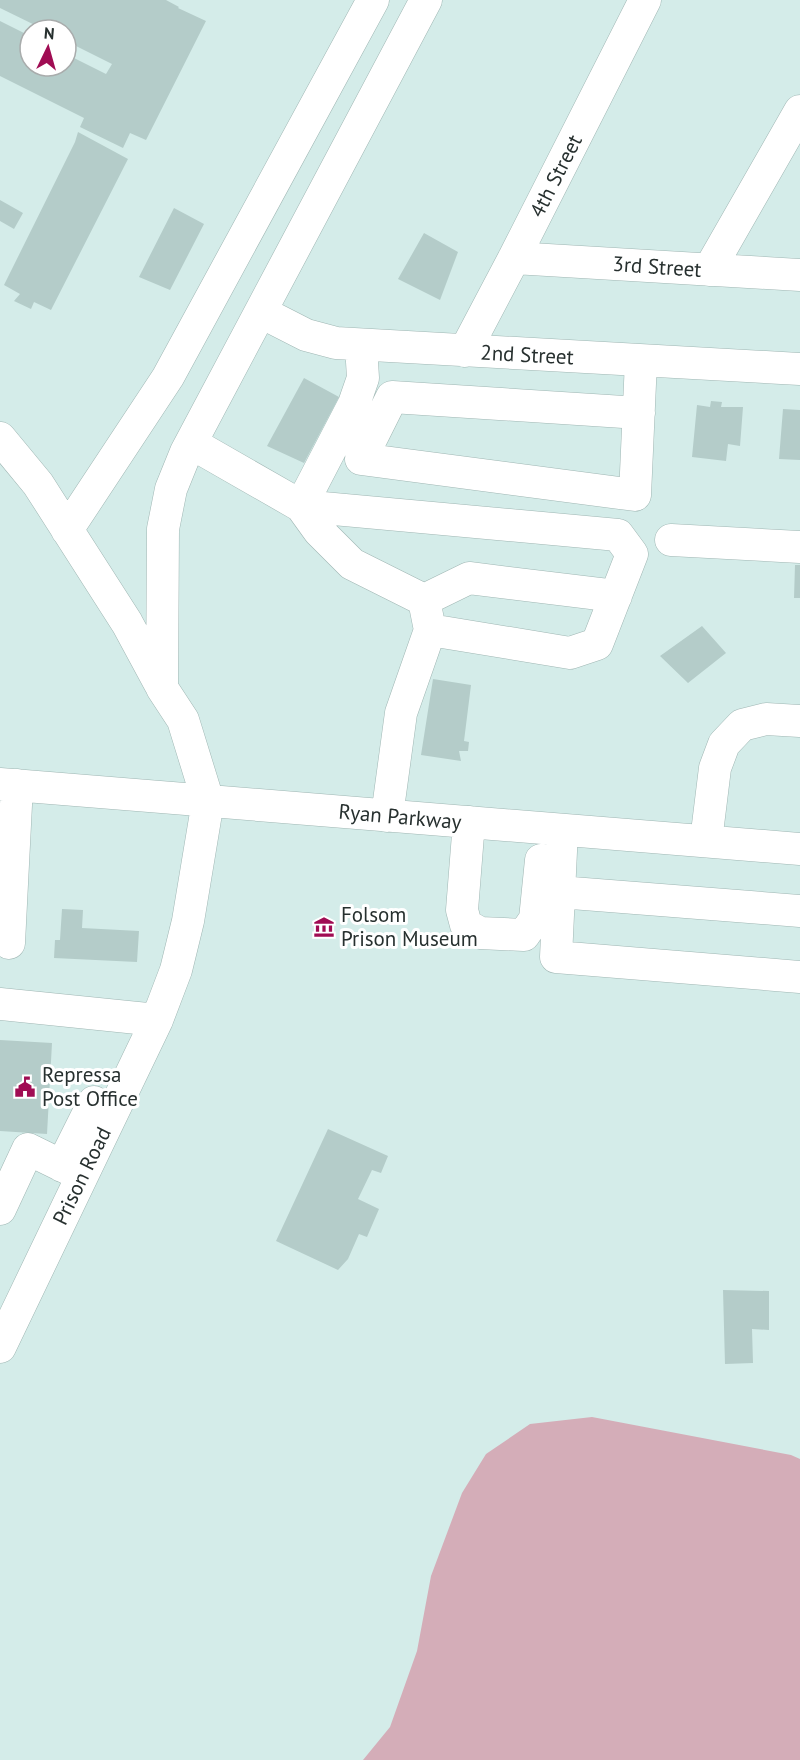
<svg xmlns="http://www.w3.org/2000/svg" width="800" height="1760" font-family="'PT Sans',sans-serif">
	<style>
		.green { fill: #d4adb8 }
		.building { fill: #b4ccc9 }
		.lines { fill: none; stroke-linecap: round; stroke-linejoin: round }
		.minor-casing { stroke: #9fb6b3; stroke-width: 33 }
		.minor { stroke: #fff; stroke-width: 32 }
		.labels { text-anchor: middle; stroke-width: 6; stroke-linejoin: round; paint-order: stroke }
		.street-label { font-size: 21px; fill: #27302f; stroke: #fff }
		.poi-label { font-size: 21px; fill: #27302f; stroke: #fff; text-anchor: start }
	</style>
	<rect width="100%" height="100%" fill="#d4ece9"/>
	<path class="green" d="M592,1417l199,38 9,4v301h-437l27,-33 27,-76 14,-75 31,-83 24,-39 44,-30z"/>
	<path class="building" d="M0,0h166l13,7 -1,1 28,13 -60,119 -16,-7 -7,15 -43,-21 4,-9 -84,-42v-55l30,15v30h36v-12l40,20 6,-10 -46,-23v-11h-21l-45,-22z
		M78,132l50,27 -77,151 -17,-8 -3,7 -17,-8 6,-7 -16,-9 71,-143z
		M0,200l23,13 -9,16 -14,-8z
		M174,208l30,16 -34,66 -31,-13z
		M424,233l34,19 -18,48 -42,-21z
		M304,378l35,19 -35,66 -37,-17z
		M711,401l11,1 -1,5h22l-3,39 -12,-2 -2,17 -34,-4 5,-52 13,2z
		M783,409l17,1v50l-21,-1z
		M795,565h5v33h-6z
		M702,626l24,27 -38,30 -28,-27z
		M433,679l38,6 -7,56 5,1 -1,9h-9l2,10 -40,-6z
		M62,909l21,1 -1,18 57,3 -2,31 -83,-4 1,-18h5z
		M0,1040l52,3 -5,91 -47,-3z
		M328,1129l60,27 -7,17 -9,-3 -14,29 21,10 -12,28 -8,-3 -11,25 -10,11 -62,-29z
		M723,1290l46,1v39l-17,-1 1,34 -28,1z"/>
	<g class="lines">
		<g class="minor-casing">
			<path id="minor" d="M514,258l286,17
				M709,270l91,-159
				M261,312l45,23 30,8 464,26
				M465,351l49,-93 131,-258
				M639,413l-247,-16 -31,62 274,36 6,-134
				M0,438l38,46 89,139 33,61
				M191,443l110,63 317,29 14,19 -35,90 -27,9 -140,-23
				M301,506l18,25 33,33 72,36 6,30 -29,83 -14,103
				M301,506l53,-102 9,-26 -2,-33
				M67,530l101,-153 205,-377
				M671,540l129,7
				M424,600l45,-22 147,18
				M0,784l800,65
				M469,822l-7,88 4,15 14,8 44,2 11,-16 6,-59
				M562,830l-6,127 244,20
				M706,841l9,-73 9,-24 18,-19 24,-6 34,2
				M559,892l241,19
				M9,943l8,-158
				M0,1004l157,16
				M62,1166l32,-64
				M0,1209l28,-60 53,26
				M0,1347l157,-327 19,-50 12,-49 20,-120 -25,-81 -21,-32 1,-159 8,-40 15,-37 240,-452"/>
		</g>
		<use href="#minor" class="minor"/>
	</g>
	<defs>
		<g id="museum-bare" transform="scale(1.62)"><path d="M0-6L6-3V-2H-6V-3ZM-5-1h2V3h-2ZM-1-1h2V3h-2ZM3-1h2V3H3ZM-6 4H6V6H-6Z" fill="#a00c53" stroke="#fff" stroke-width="2.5" paint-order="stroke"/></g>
		<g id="civic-bare" transform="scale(1.62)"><path d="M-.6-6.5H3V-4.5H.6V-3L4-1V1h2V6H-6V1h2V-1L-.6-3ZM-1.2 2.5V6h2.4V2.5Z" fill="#a00c53" stroke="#fff" stroke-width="2.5" paint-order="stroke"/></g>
	</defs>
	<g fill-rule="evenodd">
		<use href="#museum-bare" x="324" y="927"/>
		<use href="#civic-bare" x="25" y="1087"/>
	</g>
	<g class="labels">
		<g class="street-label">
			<text transform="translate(556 176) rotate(-63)" y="7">4th Street</text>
			<text transform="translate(657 267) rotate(4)" y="7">3rd Street</text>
			<text transform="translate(527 355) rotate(3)" y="7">2nd Street</text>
			<text transform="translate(400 817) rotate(5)" y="7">Ryan Parkway</text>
			<text transform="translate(82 1176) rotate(-64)" y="7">Prison Road</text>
		</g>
		<g class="poi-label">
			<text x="341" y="922">Folsom<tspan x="341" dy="24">Prison Museum</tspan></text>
			<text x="42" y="1082">Repressa<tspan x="42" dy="24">Post Office</tspan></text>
		</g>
	</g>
	<g transform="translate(48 48) rotate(5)"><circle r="28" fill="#ffffff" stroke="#a9acac" stroke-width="1.5"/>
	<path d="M0-4.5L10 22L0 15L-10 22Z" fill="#a00c53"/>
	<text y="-9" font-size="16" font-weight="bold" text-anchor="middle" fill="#27302f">N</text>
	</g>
</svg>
